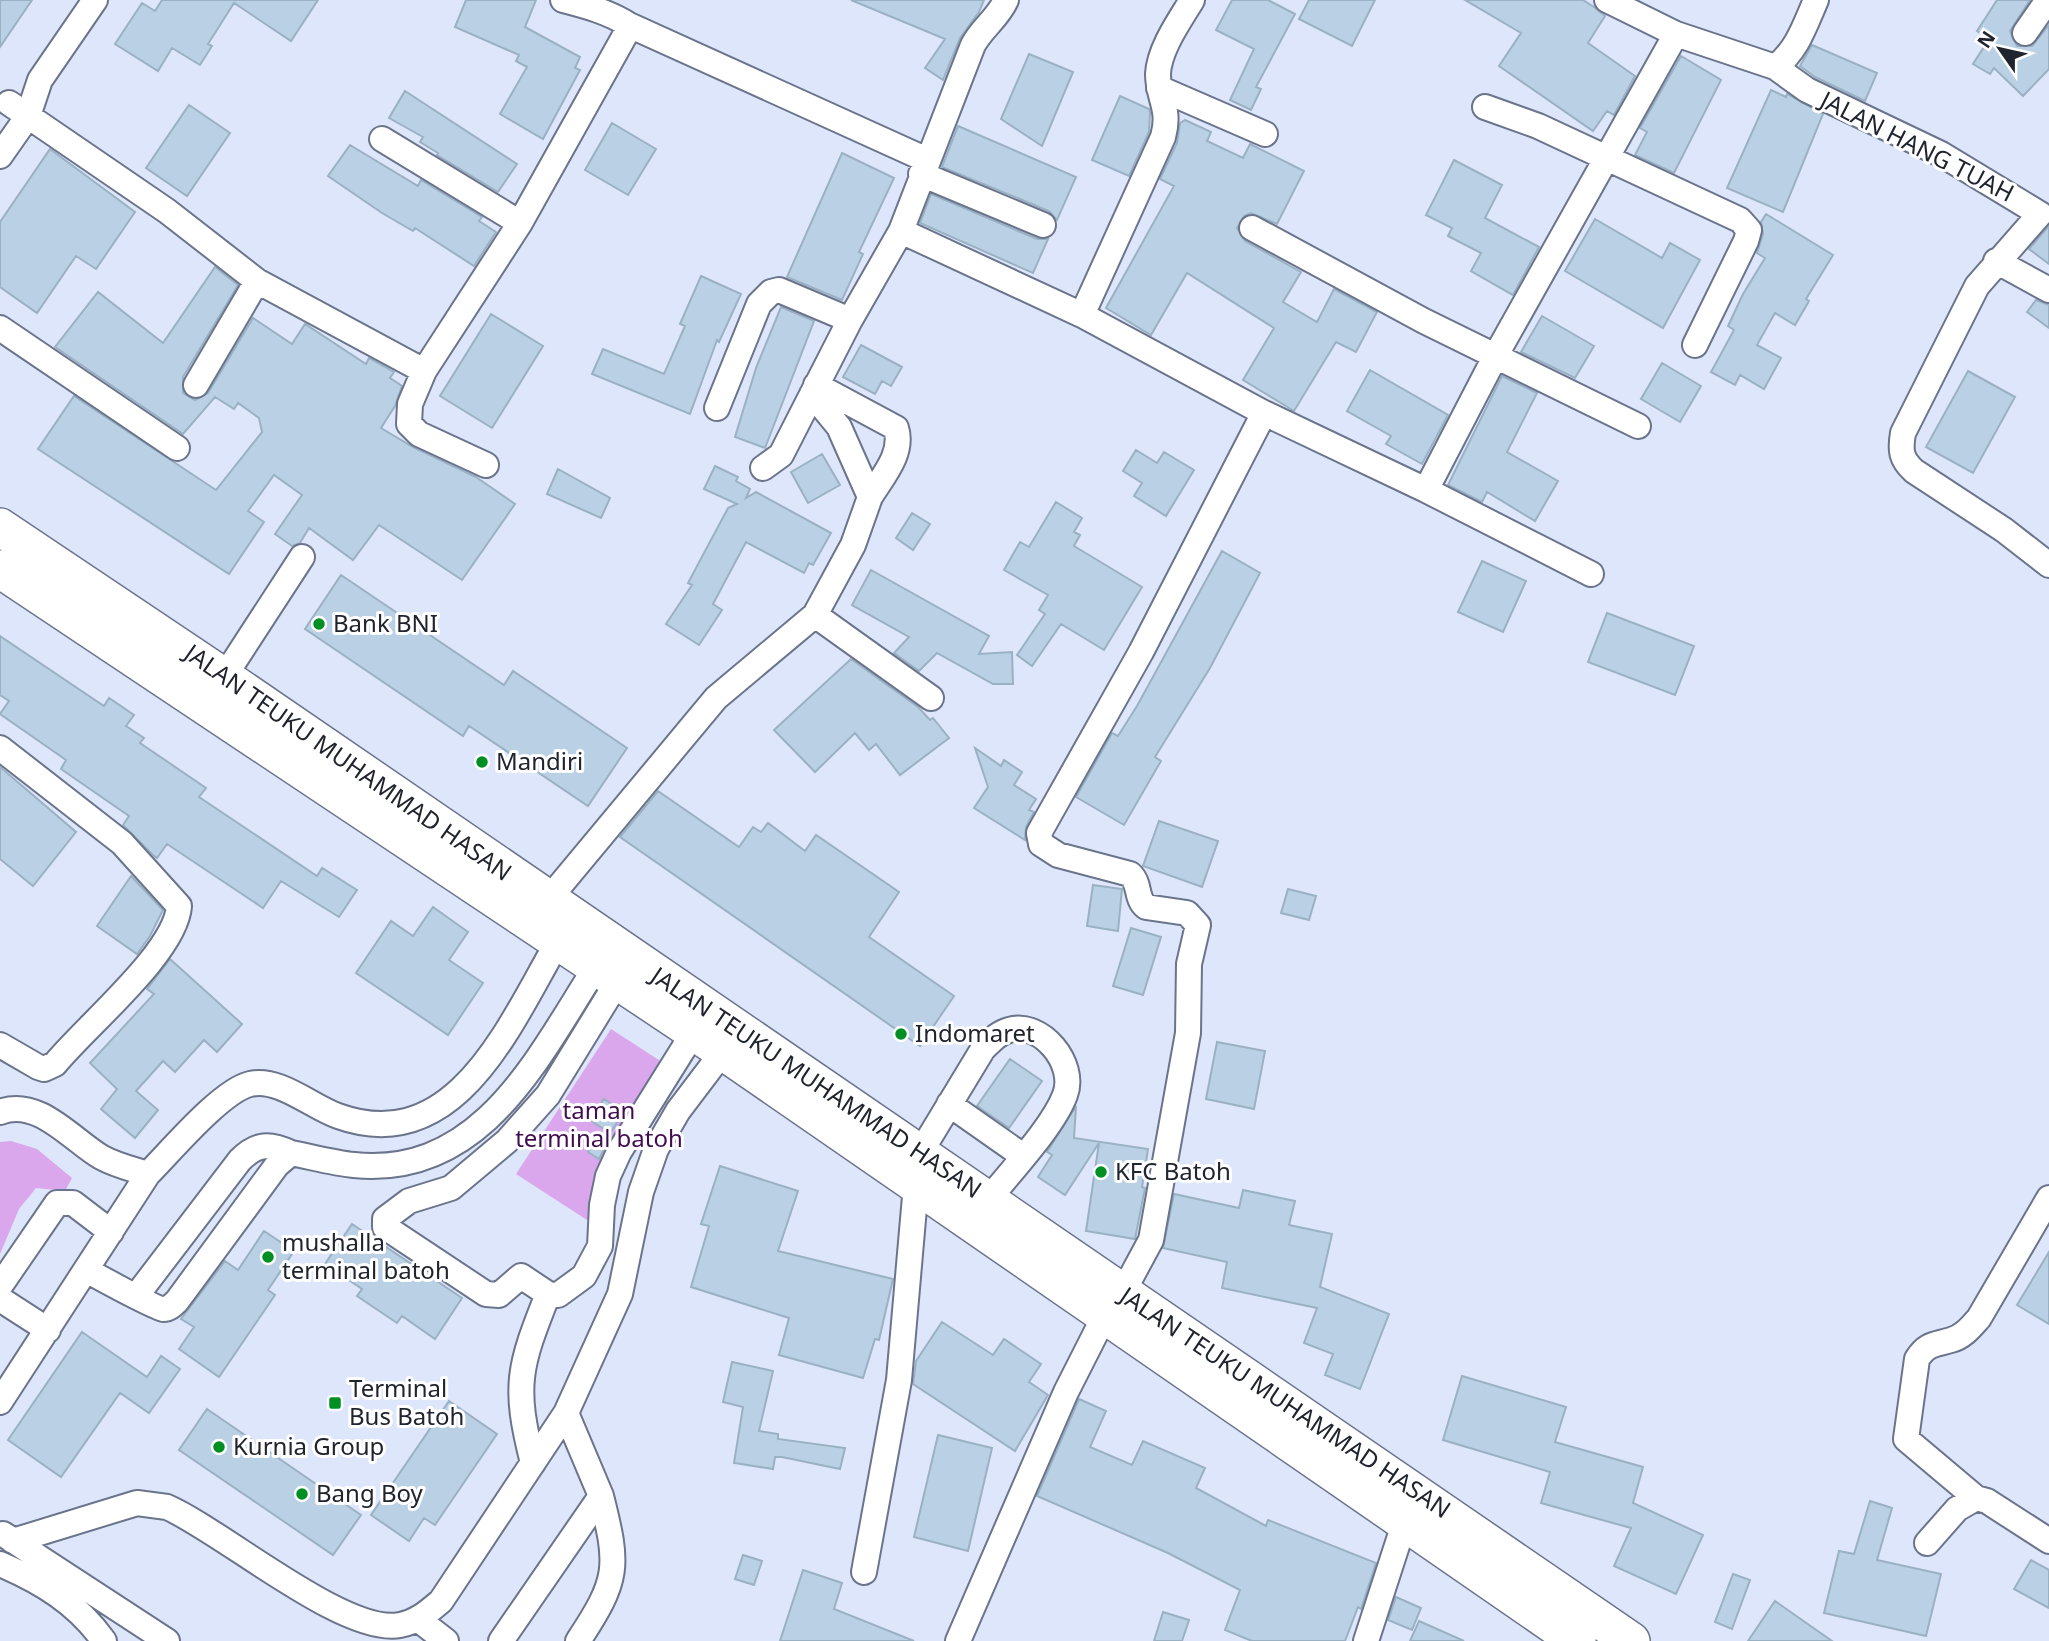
<svg xmlns="http://www.w3.org/2000/svg" width="2049" height="1641" font-family="'Noto Sans',sans-serif">
	<style>
		.green { fill: #daa7ec }
		.building { fill: #bad1e5; stroke: #9ab1c4; stroke-width: 2 }
		.lines { fill: none; stroke-linecap: round; stroke-linejoin: round }
		.minor-casing { stroke: #6a748b; stroke-width: 28 }
		.highway-casing { stroke: #6a748b; stroke-width: 40 }
		.minor { stroke: #fff; stroke-width: 24 }
		.highway { stroke: #fff; stroke-width: 37 }
		.poi-dot { fill: #008f22; stroke: #fff; stroke-width: 2.5 }
		.labels { text-anchor: middle; stroke-width: 6; stroke-linejoin: round; paint-order: stroke }
		.street-label { font-size: 24px; fill: #20242e; stroke: #fff }
		.poi-label { font-size: 24px; fill: #20242e; stroke: #fff; text-anchor: start }
		.park-label { font-size: 24px; fill: #410d50; stroke: #fff }
	</style>
	<rect width="100%" height="100%" fill="#dee6fb"/>
	<path class="green" d="M611,1029l71,46 -95,145 -71,-46z
		M11,1141l26,8 35,29 -7,13 -29,-3 -17,21 -19,45v-112z"/>
	<path class="building" d="M0,0h32l-32,47z
		M162,0h156l-27,41 -57,-38 -26,41 4,2 -12,19 -28,-17 -14,23 -43,-27 27,-41 13,8z
		M466,0h70l-11,27 55,30 -5,11 5,2 -37,69 -43,-25 27,-47 -11,-6 3,-6 -64,-28z
		M851,0h133l-5,12 -19,26 -17,42 -18,-12 20,-29z
		M1232,0h36l27,14 -39,73 5,2 -10,21 -21,-10 24,-51 -38,-19z
		M1309,0h66l-23,46 -53,-27z
		M1465,0h118l11,7 11,9 -17,27 47,33 -21,39 -7,-4 -14,20 -94,-65 22,-33z
		M1997,0h33l-20,31 7,15h15l17,-21v44l-26,27 -29,-28 -4,6 -17,-10 16,-25 -12,-8z
		M1812,45l65,28 -12,28 -50,-24 -15,-11z
		M1029,54l44,18 -31,74 -41,-27z
		M1681,56l40,24 -47,93 -39,-18 12,-23 -7,-4z
		M1771,90l15,7 1,-3 36,20 -40,98 -56,-24z
		M405,91l112,73 -19,28 -61,-37 1,-2 -18,-11 3,-5 -34,-19z
		M1120,96l29,13 1,4 -1,19 -20,44 -37,-16z
		M189,105l41,28 -43,63 -41,-28z
		M1185,120l26,12 -4,9 36,17 7,-14 54,27 -27,53 -26,-11 -7,3 -7,12 8,13 56,31 -18,30 34,20 17,-33 43,23 -21,40 -20,-10 -42,69 -51,-31 31,-52 -87,-55 -36,62 -45,-27 68,-122 -14,-7 17,-36 3,-20z
		M612,123l44,26 -28,46 -43,-25z
		M958,126l118,51 -19,43 -8,-9 -107,-44z
		M350,145l68,41 3,-6 61,37 -3,4 17,11 -22,34 -59,-38 -2,3 -31,-18 -54,-37z
		M50,149l85,63 -39,57 -20,-13 -39,57 -37,-26v-65z
		M842,153l52,25 -35,74 4,2 -21,46 -55,-23z
		M1454,160l48,25 -17,33 54,29 -26,48 -42,-24 10,-18 -33,-17 4,-8 -26,-13z
		M931,194l106,45h11l-15,34 -113,-50z
		M1766,214l67,41 -27,44 3,2 -14,24 -20,-12 -18,32 24,13 -17,31 -24,-14 -5,10 -24,-13 23,-42 -6,-4 15,-32 22,-36 -8,-5 6,-19 -2,-12z
		M1595,219l67,39 8,-15 30,17 -37,68 -98,-57z
		M2049,226v38l-20,-15z
		M215,267l23,18 -55,92v16l12,7 13,-7 45,-75 39,26 13,-20 61,40 3,-6 25,14 -4,6 12,8 -7,20 -14,22 32,19 63,30 39,27 -53,76 -83,-55 -26,35 -44,-32 -9,15 -8,3 -17,-12 27,-39 -28,-20 -26,36 16,11 -35,52 -191,-125 36,-53 142,94 46,-58 -3,-14 -21,-15 -4,6 -19,-12 -32,37 -128,-87 43,-55 65,51z
		M701,276l40,18 -22,48 -2,-2 -27,74 -98,-40 11,-25 61,25 21,-48 -5,-2z
		M2036,300l13,5v23l-22,-16z
		M781,307l33,14 -49,127 -30,-11 21,-69z
		M491,314l52,32 -51,82 -52,-32z
		M1542,316l52,30 -19,32 -54,-26z
		M861,345l41,22 -11,19 -9,-5 -7,13 -32,-17z
		M1662,363l39,23 -21,36 -39,-23z
		M1370,370l78,45 -26,49 -36,-20 5,-8 -44,-25z
		M1968,371l47,26 -42,76 -47,-26z
		M1502,376l35,17 -30,59 51,29 -23,40 -48,-29 -5,10 -34,-17z
		M1136,450l21,13 7,-11 30,18 -28,46 -32,-20 8,-13 -19,-12z
		M822,454l18,31 -32,18 -17,-31z
		M715,466l23,11 -2,4 14,8 -4,9 10,-6 75,41 -18,32 -4,-2 -5,10 -58,-31 -33,62 9,6 -23,35 -33,-21 26,-39 -4,-2 40,-75 9,-4 -33,-15z
		M558,469l52,29 -9,20 -54,-24z
		M1056,502l26,16 -8,14 6,3 -6,11 68,41 -38,63 -43,-26 -29,42 -15,-11 28,-41 -6,-4 9,-15 -44,-25 16,-28 9,5z
		M912,513l18,11 -17,26 -17,-12z
		M1222,551l38,22 -50,95 -55,89 6,4 -37,64 -48,-28 36,-64 6,3 19,-30z
		M1482,561l44,20 -23,51 -45,-20z
		M871,570l118,66 -10,18 33,-2 1,32h-20l-56,-31 -18,18 -25,-18 15,-16 -57,-32z
		M341,575l163,110 9,-14 114,77 -39,58 -119,-80 -6,10 -158,-107z
		M1607,613l87,33 -19,49 -87,-33z
		M0,636l104,70 5,-8 25,17 -8,11 18,12 -4,5 66,45 -7,9 118,79 5,-8 35,22 -18,27 -58,-36 -18,27 -96,-64 -10,14 -4,-3 -30,-30 6,-9 -68,-47 5,-9 -66,-46 9,-13 -9,-6z
		M851,659l67,48 12,13 3,-2 16,20 -49,37 -24,-31 -7,6 -14,-17 -40,39 -41,-42z
		M975,748l26,18 3,-6 18,12 -8,13 22,14 -7,11 5,2 -8,15 -1,13 -51,-32 14,-21z
		M0,767l76,65 -43,54 -33,-27z
		M658,791l81,56 14,-20 8,5 7,-9 37,28 11,-16 83,57 -30,45 85,59 -34,50 -300,-209z
		M1159,821l59,20 -16,46 -59,-21z
		M131,876l32,34 -13,26 -13,18 -40,-28z
		M1093,885l29,4 -4,42 -31,-5z
		M1288,889l28,7 -7,24 -28,-7z
		M433,907l35,25 -19,28 34,23 -35,52 -92,-62 35,-52 22,15z
		M1131,928l30,9 -18,58 -30,-9z
		M170,959l72,65 -25,28 -13,-12 -29,32 -12,-11 -27,30 22,19 -23,28 -34,-29 16,-20 -27,-26 64,-69 -7,-5z
		M1217,1042l48,9 -11,58 -48,-10z
		M1010,1059l32,22 -33,47 -32,-22z
		M604,1099l20,13 -14,21 -20,-13z
		M1076,1106l-2,32 74,11 -6,38 3,1 -10,51 -49,-8 13,-88 -34,52 -27,-18 14,-22 -5,-3z
		M600,1133l9,6 -10,20 -11,-7z
		M720,1166l78,25 -20,60 115,28 -14,61 -4,-1 -12,39 -84,-23 10,-37 -98,-31 18,-61 -8,-2z
		M1243,1190l52,11 -6,24 43,9 -12,53 69,27 -29,75 -35,-14 8,-21 -29,-11 13,-35 -95,-20 5,-26 -64,-14 11,-54 65,14z
		M352,1224l110,74 -27,41 -33,-23 -5,7 -40,-27 5,-7 -37,-25z
		M264,1231l30,20 -26,39 7,5 -56,82 -40,-28 15,-22 -13,-8 44,-58 13,9z
		M2049,1252v72l-32,-19z
		M942,1322l51,33 11,-16 37,25 -12,18 19,13 -33,56 -102,-67 3,-23z
		M82,1332l65,45 14,-21 19,13 -31,44 -29,-20 -59,84 -53,-37z
		M732,1362l41,9 -14,60 19,3v5l67,9 -5,21 -58,-12h-7l-2,12 -39,-6 9,-56 -20,-5z
		M1462,1376l104,31 -11,35 88,25 -10,36 70,32 -27,59 -62,-28 17,-38 -90,-25 9,-31 -107,-32z
		M1079,1399l27,12 -16,36 42,18 11,-24 62,27 -9,20 70,38 2,-6 108,43 -15,46 -3,-2 -13,34h-93l-27,-11 15,-40 -72,-37 -131,-57z
		M449,1401l48,33 -62,91 -11,-7 -15,23 -38,-26z
		M207,1409l154,106 -28,40 -154,-105z
		M938,1435l54,13 -24,103 -54,-14z
		M1870,1501l22,7 -15,52 64,14 -15,62 -102,-23 15,-62 15,3z
		M743,1555l19,6 -8,24 -19,-6z
		M2031,1560l18,10v38l-35,-19z
		M803,1570l39,13 -8,26 80,32h-134z
		M1733,1574l17,6 -18,49 -17,-7z
		M1396,1597l25,11 -9,22 -24,-10z
		M1775,1601l57,40h-84z
		M1163,1612l26,8 -7,21h-28z
		M1419,1621l45,20h-54z"/>
	<g class="lines">
		<g class="minor-casing">
			<path id="minor" d="M1607,0l69,34 99,33c22,-16 30,-42 41,-67
				M629,25l298,135
				M2025,33l23,-33
				M1775,67l32,23 134,64 99,60 -63,72 -74,147c-3,18 -2,26 11,38l90,59 45,35
				M1159,88l106,46
				M9,103l158,108 90,70 167,90 -14,33 -1,20 10,10 67,31
				M1485,107l53,19 202,94 9,10 -3,11 -51,104
				M382,139l138,84
				M0,156l28,-40 12,-36 55,-80
				M921,174l122,51
				M1252,228l172,93 214,105
				M901,231l181,84 182,98
				M1996,261l53,29
				M1082,315l81,-178c8,-29 -5,-37 -5,-63 1,-25 22,-54 34,-74
				M0,328l177,120
				M424,371l96,-148 104,-186 5,-12c-20,-13 -43,-19 -66,-25
				M196,385l61,-104
				M816,385l80,43c8,25 -13,48 -26,69
				M717,408l42,-104 12,-12 8,-2 71,30
				M763,468l18,-13 69,-135 51,-89 72,-186c9,-17 25,-27 33,-45
				M1426,490l165,84
				M815,615l116,83
				M224,677l78,-120
				M0,748l122,95 57,63c-3,46 -92,119 -124,158l-11,5 -6,-2 -38,-22
				M547,901l169,-203 99,-83 38,-70 17,-48 -31,-70 -27,-33
				M618,981l-70,114 -41,46 -56,47 -42,13 -24,18v8l101,67 13,1 22,-19 27,18 10,1 26,-19 16,-30 2,-41 6,-29 11,-24 83,-133
				M949,1104l74,52
				M0,1112c38,-15 72,28 101,45 14,8 31,12 47,17 23,-23 73,-83 102,-90 29,-7 62,23 88,32 119,43 173,-95 221,-176
				M920,1153l63,-104c8,-8 15,-16 26,-19 32,-10 68,34 56,65 -12,32 -54,76 -77,105
				M88,1271c11,6 69,38 75,38 6,0 10,-4 14,-8l100,-136 14,-12c21,4 42,10 63,12 128,13 184,-108 242,-198
				M0,1286l57,-83h16l38,29
				M1123,1292l28,-52 37,-207 1,-69 9,-39 -11,-12 -41,-6c-11,-9 -5,-23 -16,-33l-72,-19 -17,-11 -2,-11 102,-181 123,-239 162,77 70,-135 180,-321
				M137,1295l103,-135c17,-17 30,-17 51,-7
				M0,1299l48,31
				M0,1402l148,-228
				M533,1463c-20,-78 -14,-96 15,-169
				M1976,1498l-70,-59 11,-80c10,-16 18,-14 34,-19 12,-3 20,-13 28,-22l70,-120
				M3,1534l164,107
				M13,1541l124,-38 30,4c55,24 178,129 233,118 17,-3 28,-13 41,-24l125,-188
				M1927,1543l30,-34 19,-11 11,3 62,40
				M0,1564c42,18 77,39 104,77
				M864,1572l35,-192 17,-195
				M419,1620l27,21
				M501,1641l100,-145 -35,-83 54,-119 21,-102 15,-43 22,-38 53,-70
				M578,1641c41,-62 41,-74 23,-145
				M958,1641l108,-249 39,-77
				M1366,1641l38,-117"/>
		</g>
		<g class="highway-casing">
			<path id="highway" d="M0,527l224,150 1407,964
				M0,569l723,482 854,590"/>
		</g>
		<use href="#minor" class="minor"/>
		<use href="#highway" class="highway"/>
	</g>
	<g class="poi-dot">
		<circle cx="319" cy="624" r="7"/>
		<circle cx="482" cy="762" r="7"/>
		<circle cx="901" cy="1034" r="7"/>
		<circle cx="1101" cy="1172" r="7"/>
		<circle cx="268" cy="1257" r="7"/>
		<rect x="328" y="1396" width="14" height="14" rx="3.5"/>
		<circle cx="219" cy="1447" r="7"/>
		<circle cx="302" cy="1494" r="7"/>
	</g>
	<g class="labels">
		<g class="street-label">
			<text transform="translate(1917 147) rotate(27)" y="8">JALAN HANG TUAH</text>
			<text transform="translate(348 763) rotate(35)" y="8">JALAN TEUKU MUHAMMAD HASAN</text>
			<text transform="translate(816 1083) rotate(34)" y="8">JALAN TEUKU MUHAMMAD HASAN</text>
			<text transform="translate(1285 1403) rotate(34)" y="8">JALAN TEUKU MUHAMMAD HASAN</text>
		</g>
		<g class="poi-label">
			<text x="333" y="632">Bank BNI</text>
			<text x="496" y="770">Mandiri</text>
			<text x="915" y="1042">Indomaret</text>
			<text x="1115" y="1180">KFC Batoh</text>
			<text x="282" y="1251">mushalla<tspan x="282" dy="28">terminal batoh</tspan></text>
			<text x="349" y="1397">Terminal<tspan x="349" dy="28">Bus Batoh</tspan></text>
			<text x="233" y="1455">Kurnia Group</text>
			<text x="316" y="1502">Bang Boy</text>
		</g>
		<g class="park-label">
			<text x="599" y="1119">taman<tspan x="599" dy="28">terminal batoh</tspan></text>
		</g>
	</g>
	<g transform="translate(2000 49) rotate(304)" stroke="#ffffff" stroke-width="5" paint-order="stroke">
	<path d="M0-5L12 26L0 18L-12 26Z" fill="#20242e"/>
	<text y="-10" font-size="19" font-weight="bold" text-anchor="middle" fill="#20242e">N</text>
	</g>
</svg>
